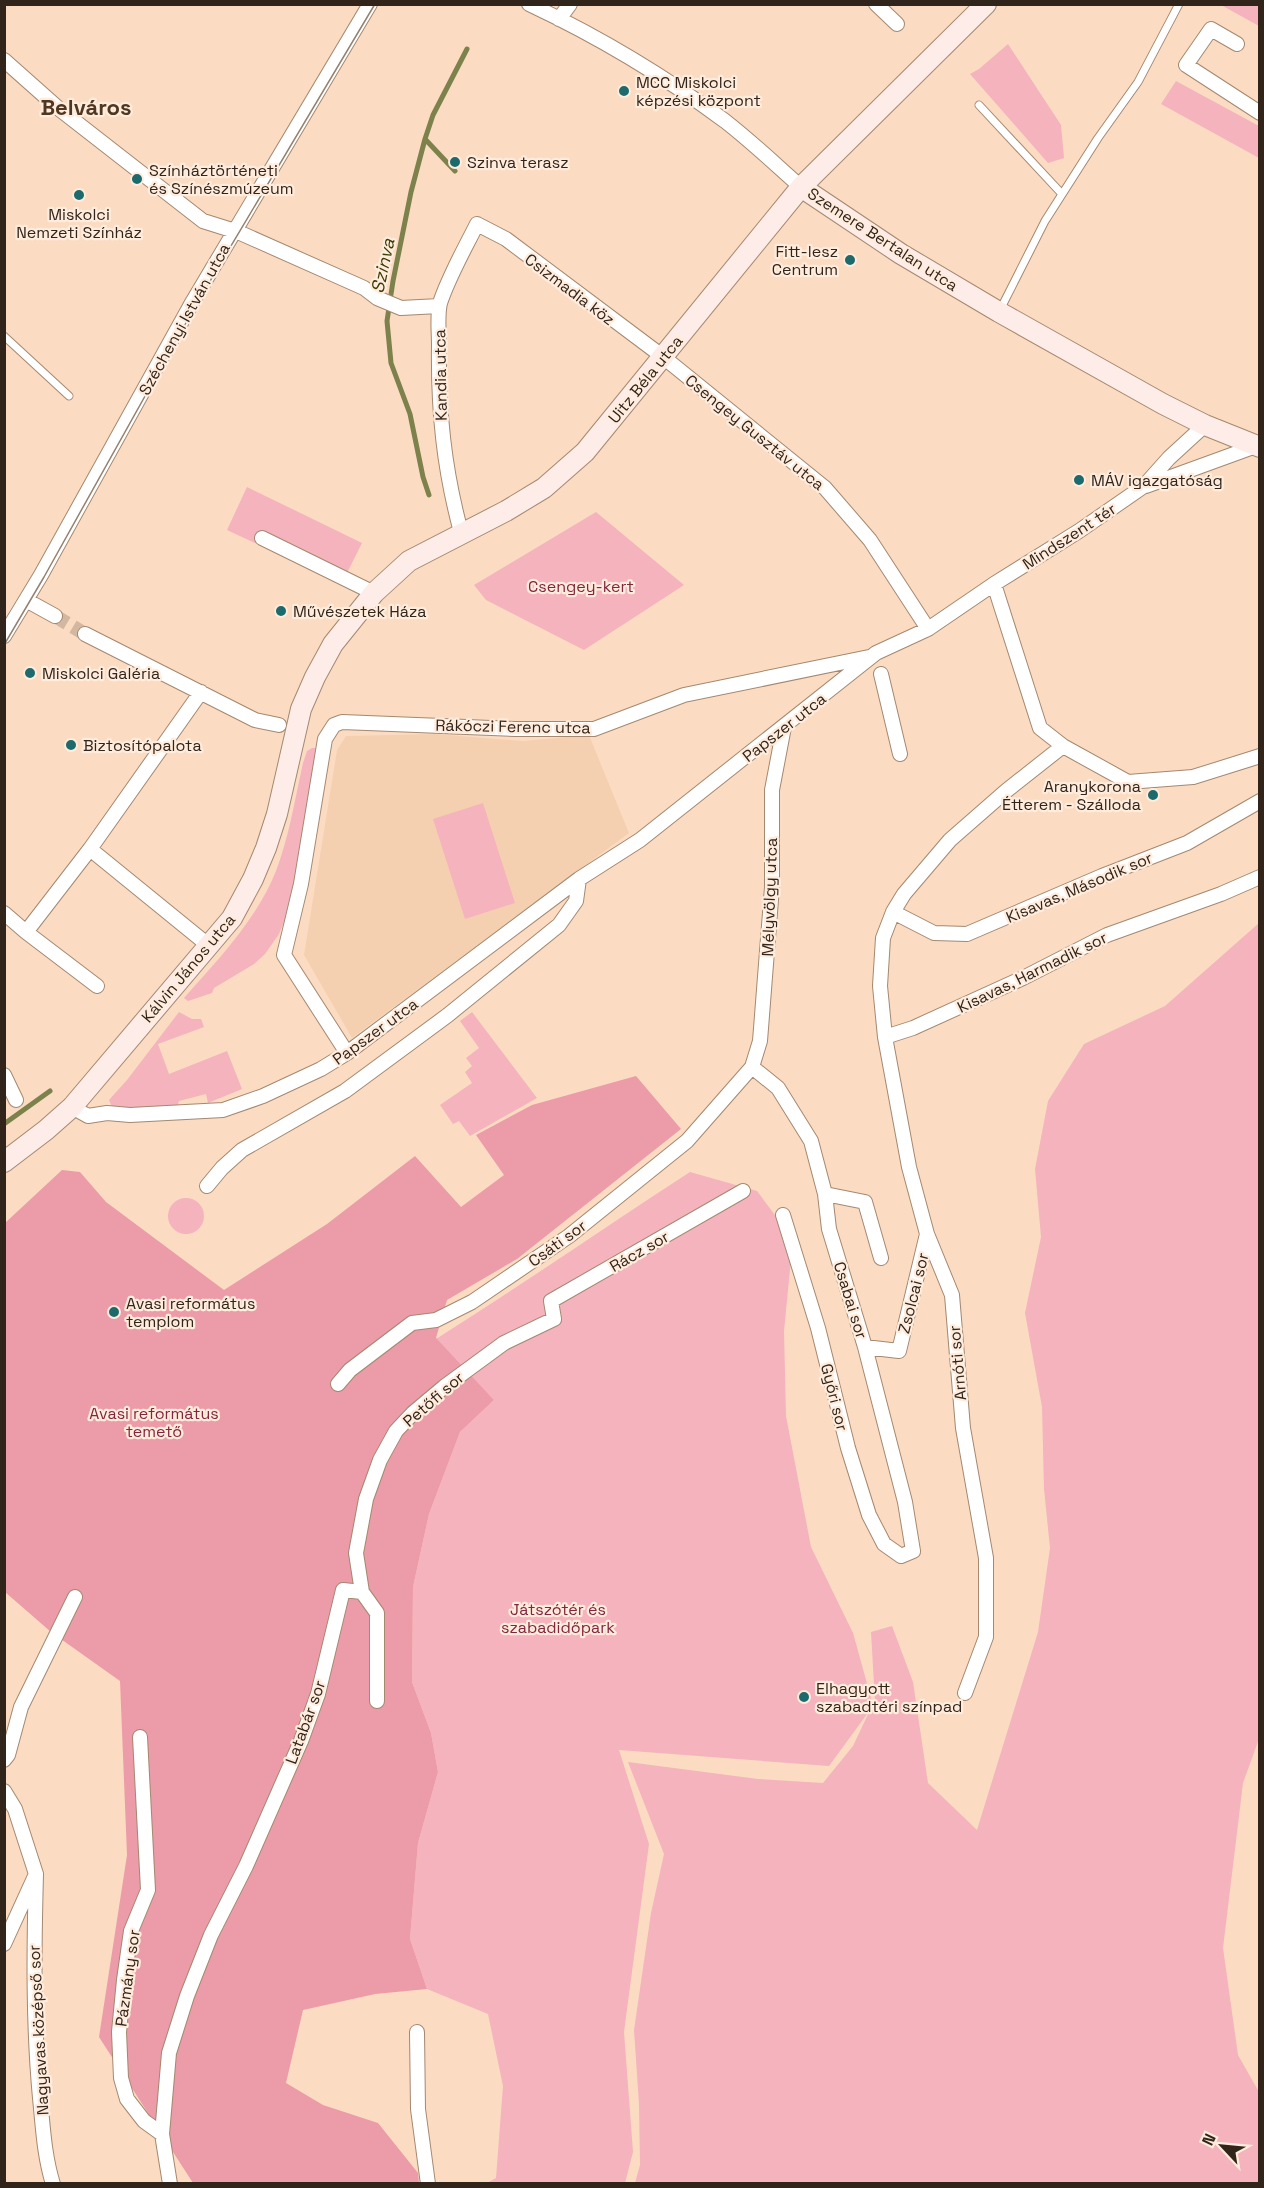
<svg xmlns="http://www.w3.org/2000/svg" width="1264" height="2188" font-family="'Space Grotesk',sans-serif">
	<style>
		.built { fill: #f5d0b0 }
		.green { fill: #f4b3bd }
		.forest { fill: #ec9ba8 }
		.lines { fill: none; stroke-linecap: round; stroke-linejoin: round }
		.stream { stroke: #7d824c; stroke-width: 5 }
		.street-tunnel { stroke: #d3b7a1; stroke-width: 14; stroke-dasharray: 14 7; stroke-linecap: butt }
		.lane-casing { stroke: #a48870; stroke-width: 9 }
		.street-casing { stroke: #a48870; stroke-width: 16 }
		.secondary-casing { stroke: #a48870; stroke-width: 22 }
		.lane { stroke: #fff; stroke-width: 7 }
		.street { stroke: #fff; stroke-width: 14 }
		.secondary { stroke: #fdece7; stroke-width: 20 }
		.tram { stroke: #96806e; stroke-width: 1.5 }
		.poi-dot { fill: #1d6a6c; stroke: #ffecdc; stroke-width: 2 }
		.labels { text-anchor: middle; stroke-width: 4.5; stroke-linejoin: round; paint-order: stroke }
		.poi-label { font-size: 16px; fill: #31251b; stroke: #ffecdc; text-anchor: start }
		.street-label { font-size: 16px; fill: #31251b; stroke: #ffecdc }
		.park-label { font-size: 16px; fill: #82253e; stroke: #ffecdc }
		.water-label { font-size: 18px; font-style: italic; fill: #373e03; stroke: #ffecdc }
		.district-label { font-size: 22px; font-weight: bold; fill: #503721; stroke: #ffecdc }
	</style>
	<rect width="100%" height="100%" fill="#fbdcc2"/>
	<path class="built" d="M435,734l88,7 66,-6 40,98 -277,205 -48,-83 33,-205 9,-14z"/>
	<path class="green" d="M1221,5h38v21z
		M1008,44l53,81 3,33 -16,5 -78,-89 9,-5z
		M1176,81l83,45v32l-98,-54z
		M247,487l115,56 -15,30 -84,-41 -6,12 -30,-14z
		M596,512l88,73 -100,65 -98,-50 -12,-15z
		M312,748h6l-27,156 -12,30 -14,20 -11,10 -40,24 -2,5 -24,8 -4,-3c34,-38 73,-79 92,-127 13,-34 19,-72 27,-108l4,-12z
		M483,803l32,100 -50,16 -32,-100z
		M1259,923l1,813 -17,47 -20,165 15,107 21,37v91h-624l5,-18 -1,-61 -5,-74 17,-117 13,-59 -36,-92 130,17 65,4 30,-37 17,-36 -41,56 -210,-16 30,94 -25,188 9,120 -8,31h-138l9,-5 7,-92 -15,-72 -61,-25 -17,-50 8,-96 20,-71 -7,-39 -19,-51 1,-95 16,-73 31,-82 34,-32 -58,-61c86,-54 169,-112 254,-167l67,19 36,48 -9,92 2,85 25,131 42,86 20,72 2,-4 -4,-69 21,-6 21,56 15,101 49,47 61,-198 12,-84 -6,-59 -2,-82 -17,-94 16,-76 -6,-68 13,-68 36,-57 81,-38z
		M179,1012l13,7h9l3,8 -46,17 11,30 58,-23 15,38 -34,14 -2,-9 -27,7 -2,6 -51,2 -14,-2 -3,-7 18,-20z
		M472,1012l65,86 -67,38 -11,-15 -6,3 -13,-19 32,-22 -7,-11 7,-6 -6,-8 13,-10 -19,-27z
		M168 1216a18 18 0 1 1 36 0a18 18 0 1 1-36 0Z"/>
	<path class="forest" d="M636,1076l45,53 -164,130 -70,41 -11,38 58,62 -34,32 -31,82 -16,73 -1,95 19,51 7,39 -20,71 -8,96 17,50 -52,5 -72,16 -17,73 37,22 55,18 40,50 1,10h-226l-94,-146 28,-182 -7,-174 -69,-49 -46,-40v-369l57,-53 18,2 26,30 118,88 103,-66 88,-68 46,51 43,-32 -28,-40 56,-30z"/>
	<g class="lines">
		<path class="stream" d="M425,139l30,32
			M429,495l-6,-18 -13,-63 -19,-51 -4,-42 6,-40 18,-89 14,-53 8,-24 34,-66
			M4,1124l46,-33"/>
		<path class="street-tunnel" d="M55,616l30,18"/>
		<g class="lane-casing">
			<path id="lane" d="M979,105l83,89
				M1000,310l45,-89 53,-83 40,-56 41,-78
				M4,336l65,60"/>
		</g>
		<g class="street-casing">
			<path id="street" d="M529,4c68,32 135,72 196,117 27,21 51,44 76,66
				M876,4l21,20
				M559,19l11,-15
				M1237,44l-26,-15 -25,36 74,48
				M4,60l54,48 145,113 35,11 126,56 13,10 24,10 38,-2
				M1146,486l110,-40
				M461,532c-17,-63 -23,-121 -22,-187 0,-13 -2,-29 1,-42 9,-27 24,-53 37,-79l29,15 156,117 163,132 45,52 58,89
				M262,538l112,55
				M26,600l29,16
				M85,634l170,86 24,5
				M4,636l37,-61 152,-274 177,-297
				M881,674l19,80
				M1063,746l65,36 65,-5 67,-21
				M90,849l111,-157
				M893,912l41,21 33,1 135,-58 85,-33 73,-42
				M4,913l22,19
				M97,986l-71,-54 64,-83 118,96
				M885,1037l28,-9 110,-50 84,-43 114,-41 39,-17
				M347,1053l-63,-98 17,-71 24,-145 9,-14 8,-3 173,7h79l90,-34 185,-38
				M752,1067l26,21 33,53 14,53 4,35 36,118 40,155 8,49 -12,5 -17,-12 -15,-29 -21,-67 -30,-120 -35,-113
				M4,1075l12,25
				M72,1107l16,9 19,-3 23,2 93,-5 40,-14 58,-27 26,-16 232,-174 61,-39 236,-187 52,-24 66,-45 85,-53 65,-45 25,-28 36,-33
				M207,1186l15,-18 20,-18 103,-59 103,-76 111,-90 17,-24 3,-22
				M825,1194l40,8 16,56
				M865,1347l34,4 28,-117
				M338,1384l12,-14 62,-47 24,-3 36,-18 97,-66 118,-95 65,-74 8,-26 12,-154v-97l12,-63
				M965,1693l21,-56v-79l-23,-130 -11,-133 -25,-61 -18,-67 -24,-130 -5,-51 3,-48 10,-26 11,-18 46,-54 56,-49 57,-45 -23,-18 -46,-144
				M377,1701v-88l-15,-21 -6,-39 10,-54 14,-39 16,-29 17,-18 31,-26 60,-44 50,-24 -3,-18 192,-110
				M140,1737l8,153 -17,41 -7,49 -5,52 2,46 6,21 17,22 18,13
				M4,1760l4,-5 13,-48 54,-110
				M4,1791l11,18 21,65 -32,70
				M36,1874c-2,75 -3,149 4,224 3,29 4,57 13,86
				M417,2032l1,77 10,75
				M170,2184l-8,-50 7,-81 18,-57 24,-61 35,-69 55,-125 17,-47 25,-104 19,2"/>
		</g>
		<g class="secondary-casing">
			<path id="secondary" d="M801,187l100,67 98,58 164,92 42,21 55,22
				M4,1162l42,-32 26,-23 160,-189 21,-39 13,-31 11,-34 24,-105 14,-32 18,-33 41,-51 35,-32 97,-50 38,-23 41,-36 216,-265 185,-183"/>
		</g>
		<use href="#lane" class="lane"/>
		<use href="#street" class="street"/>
		<use href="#secondary" class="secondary"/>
		<path class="tram" d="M4,645l40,-68 153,-274 178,-299"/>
	</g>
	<g class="poi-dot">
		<circle cx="624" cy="91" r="6"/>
		<circle cx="455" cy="162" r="6"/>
		<circle cx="137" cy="179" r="6"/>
		<circle cx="79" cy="195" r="6"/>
		<circle cx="850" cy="260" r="6"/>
		<circle cx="1079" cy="480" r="6"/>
		<circle cx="281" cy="611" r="6"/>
		<circle cx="30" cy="673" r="6"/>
		<circle cx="71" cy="745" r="6"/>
		<circle cx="1153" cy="795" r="6"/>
		<circle cx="114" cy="1312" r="6"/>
		<circle cx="804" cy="1697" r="6"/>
	</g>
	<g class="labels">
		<g class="poi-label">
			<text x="636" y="88">MCC Miskolci<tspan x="636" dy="18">képzési központ</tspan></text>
			<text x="467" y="168">Szinva terasz</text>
			<text x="149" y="176">Színháztörténeti<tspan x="149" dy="18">és Színészmúzeum</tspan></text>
			<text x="79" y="220" text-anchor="middle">Miskolci<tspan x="79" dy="18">Nemzeti Színház</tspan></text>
			<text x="838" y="257" text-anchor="end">Fitt-lesz<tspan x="838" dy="18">Centrum</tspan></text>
			<text x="1091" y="486">MÁV igazgatóság</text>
			<text x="293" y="617">Művészetek Háza</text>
			<text x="42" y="679">Miskolci Galéria</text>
			<text x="83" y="751">Biztosítópalota</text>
			<text x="1141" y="792" text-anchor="end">Aranykorona<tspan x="1141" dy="18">Étterem - Szálloda</tspan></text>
			<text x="126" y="1309">Avasi református<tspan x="126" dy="18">templom</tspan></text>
			<text x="816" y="1694">Elhagyott<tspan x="816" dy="18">szabadtéri színpad</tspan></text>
		</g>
		<g class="street-label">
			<text transform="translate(883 239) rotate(33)" y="6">Szemere Bertalan utca</text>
			<text transform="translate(570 289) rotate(37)" y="6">Csizmadia köz</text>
			<text transform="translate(184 319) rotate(-61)" y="6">Széchenyi István utca</text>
			<text transform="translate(440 375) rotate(-91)" y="6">Kandia utca</text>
			<text transform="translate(645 379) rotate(-51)" y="6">Uitz Béla utca</text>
			<text transform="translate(755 432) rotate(39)" y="6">Csengey Gusztáv utca</text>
			<text transform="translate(1069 536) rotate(-33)" y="6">Mindszent tér</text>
			<text transform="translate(513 726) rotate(1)" y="6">Rákóczi Ferenc utca</text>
			<text transform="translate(784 727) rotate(-38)" y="6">Papszer utca</text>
			<text transform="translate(1079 887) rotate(-23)" y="6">Kisavas, Második sor</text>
			<text transform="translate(769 897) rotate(-88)" y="6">Mélyvölgy utca</text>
			<text transform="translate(188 968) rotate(-50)" y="6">Kálvin János utca</text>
			<text transform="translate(1032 972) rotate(-26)" y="6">Kisavas, Harmadik sor</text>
			<text transform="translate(375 1031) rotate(-36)" y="6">Papszer utca</text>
			<text transform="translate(557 1243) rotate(-36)" y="6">Csáti sor</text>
			<text transform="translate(639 1251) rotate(-30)" y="6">Rácz sor</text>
			<text transform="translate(913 1293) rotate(-76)" y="6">Zsolcai sor</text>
			<text transform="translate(851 1300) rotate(73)" y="6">Csabai sor</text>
			<text transform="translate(957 1363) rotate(-95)" y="6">Arnóti sor</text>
			<text transform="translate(835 1397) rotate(76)" y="6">Győri sor</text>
			<text transform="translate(433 1399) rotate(-41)" y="6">Petőfi sor</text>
			<text transform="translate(305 1722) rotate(-70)" y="6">Latabár sor</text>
			<text transform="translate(127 1978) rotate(-82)" y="6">Pázmány sor</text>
			<text transform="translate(38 2030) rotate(-93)" y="6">Nagyavas középső sor</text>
		</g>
		<g class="park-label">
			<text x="581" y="592">Csengey-kert</text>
			<text x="154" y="1419">Avasi református<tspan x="154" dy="18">temető</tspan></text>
			<text x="558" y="1615">Játszótér és<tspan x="558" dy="18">szabadidőpark</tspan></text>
		</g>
		<g class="water-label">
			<text transform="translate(383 266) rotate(-78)" y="6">Szinva</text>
		</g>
		<g class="district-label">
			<text x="86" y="115">Belváros</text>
		</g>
	</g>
	<rect width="1264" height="2188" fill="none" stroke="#31251b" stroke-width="12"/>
	<g transform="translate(1222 2146) rotate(296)" stroke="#ffecdc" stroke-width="4.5" paint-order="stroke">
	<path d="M0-4.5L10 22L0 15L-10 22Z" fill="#31251b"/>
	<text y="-9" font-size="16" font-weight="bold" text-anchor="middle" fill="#31251b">N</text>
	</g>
</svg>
